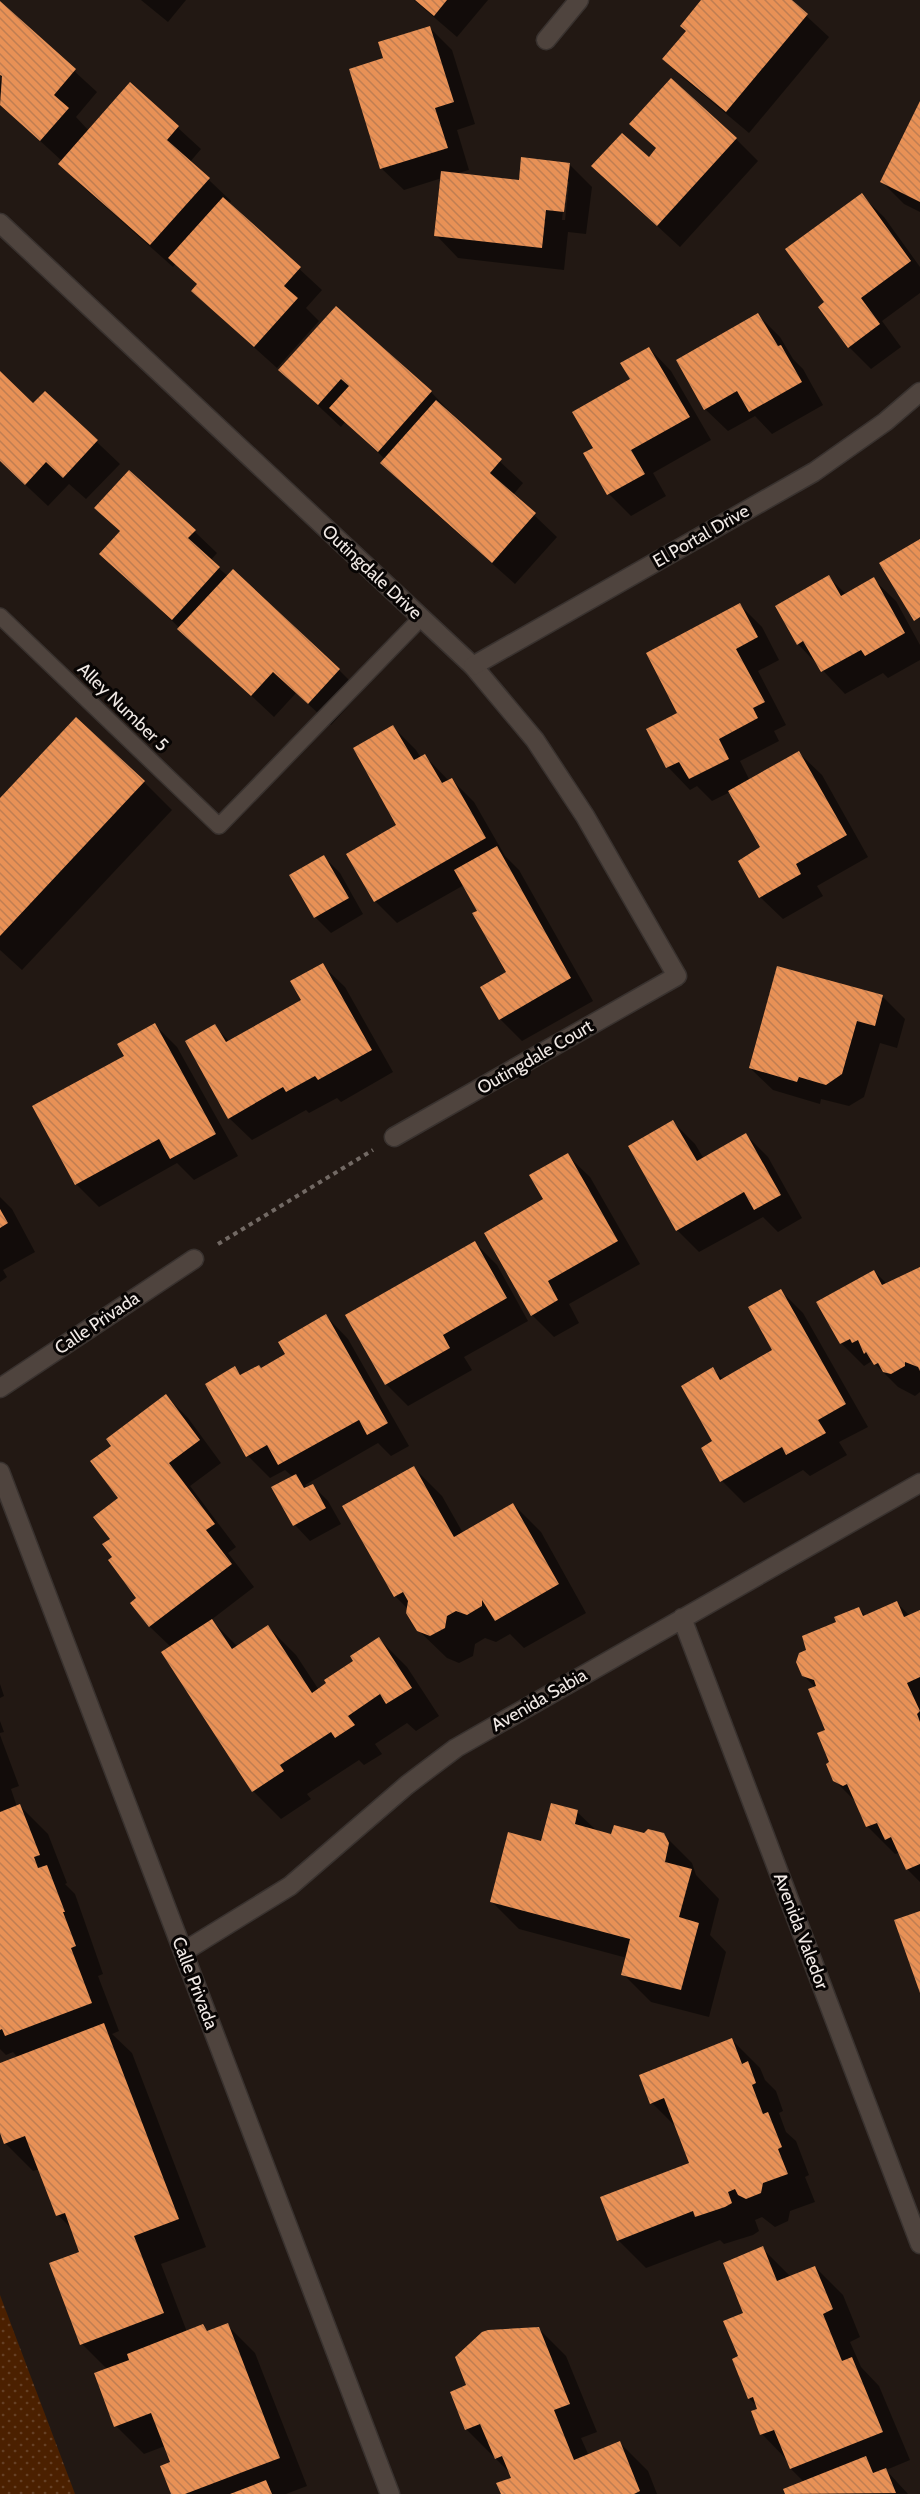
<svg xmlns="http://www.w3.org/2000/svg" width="920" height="2494" font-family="Cabin,sans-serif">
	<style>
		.green { fill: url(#green-dots) }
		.shadow { fill: #0007; fill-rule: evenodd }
		.building { fill: url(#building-back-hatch) }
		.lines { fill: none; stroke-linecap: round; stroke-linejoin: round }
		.lane-casing { stroke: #39322f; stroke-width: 18 }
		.street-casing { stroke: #39322f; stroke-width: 21 }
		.secondary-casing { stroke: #39322f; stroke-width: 21 }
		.path { stroke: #726964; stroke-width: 4; stroke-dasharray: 4.5 4.5; stroke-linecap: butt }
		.lane { stroke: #4f443e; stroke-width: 15 }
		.street { stroke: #4f443e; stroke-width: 18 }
		.secondary { stroke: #4f443e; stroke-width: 18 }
		.labels { text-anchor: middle; stroke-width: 6; stroke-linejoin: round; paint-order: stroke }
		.street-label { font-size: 18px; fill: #f0e9e5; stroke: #080504 }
	</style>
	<defs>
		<pattern id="green-dots" width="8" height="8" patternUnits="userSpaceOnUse" patternTransform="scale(1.5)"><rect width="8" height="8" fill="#4b2000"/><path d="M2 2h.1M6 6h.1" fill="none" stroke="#654025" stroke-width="1.8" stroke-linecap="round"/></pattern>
		<pattern id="building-back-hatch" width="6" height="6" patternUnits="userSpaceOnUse" patternTransform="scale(1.5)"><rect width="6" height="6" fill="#e89156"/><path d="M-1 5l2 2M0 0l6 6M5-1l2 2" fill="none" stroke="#c07e52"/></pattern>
	</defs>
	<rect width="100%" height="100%" fill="#221813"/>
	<path class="green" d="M0,2295l75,199h-75z"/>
	<path class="shadow" d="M141,0h45l-18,22z
		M414,0h74l-31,37z
		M703,0h86l40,37 -80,96 -62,-52 -23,-22 24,-28z
		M1,4l96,88 -21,25 13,14 41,-47 71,65 -11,13 41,39 -2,3 93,86 -16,18 13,13 -42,47 -61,-55 -18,-28 -22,-22 -3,4 -91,-81 -22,-23 2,-2 -62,-57v-23l3,-3 -3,-3z
		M430,28l22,22 23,74 -18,6 12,40 -14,4 65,7 49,-17 23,23 -6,47 -18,-2 -4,38 -106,-12 -22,-23 6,-57 -38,12 -23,-22 4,-109zM566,182h3l-4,38h-3z
		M920,104v108l-16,-8 -22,-22z
		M631,124l105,15 22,22 -78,86 -64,-59 41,-39z
		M861,195l23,22 36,50v26l-38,28 19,26 -30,22 -22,-22 -22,-45z
		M336,308l95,84 22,23 -2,1 72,67 -10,12 44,42 -42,47 -111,-99 -22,-22 3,-4 -40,-37 -4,5 -61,-57z
		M758,315l22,22 13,22 10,10 20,36 -51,29 -17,-18 -27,15 -23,-22z
		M649,348l22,23 40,69 -58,33 13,23 -35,20 -22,-22 -14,-46z
		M0,373l33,32 12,-12 75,71 -34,35 -17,-15 -21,22 -48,-45z
		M96,508l98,23 23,22 -7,8 129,109 22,22 -30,33 -35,-32 -22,24 -173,-163 20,-22z
		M828,577l18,17 27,-15 23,22 24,44v15l-32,18 -5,-5 -38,21 -47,-50z
		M740,605l22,22 17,33 -21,11 28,54 -12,6 5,10 -39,20 10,20 49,-28 23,22 46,82 -51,29 6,10 -40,23 -23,-22 2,-49 -32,-56 -18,9 -15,-15 -7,4 -22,-23 -20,-37 31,-16z
		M393,727l23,23 5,8 4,-2 24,25 3,-1 22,22 31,54 14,14 74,131 -71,40 -22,-22 8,-46 -44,-88 -67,38 -22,-22 23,-75z
		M144,782l28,28 -150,160 -22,-20v-150z
		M324,857l16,16 23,41 -32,19 -16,-16z
		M322,965l23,22 48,85 -52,30 -4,-4 -28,15 -3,-3 -54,30 -23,-22 -15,-92 16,16 73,-42z
		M778,968l105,29 22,22 -8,29 -17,-5 -16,54 -15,9 -28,-7 -1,5 -47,-14 -23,-22z
		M155,1025l22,22 61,109 -44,24 -17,-17 -78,44 -23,-23 50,-128z
		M673,1122l22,22 9,15 42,-24 22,22 34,61 -24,14 -15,-15 -64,35 -22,-22z
		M567,1155l23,22 50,87 -71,40 10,19 -25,14 -22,-22z
		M0,1197l12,12 23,43 -32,18 4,7 -7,5z
		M475,1243l22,22 31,56 -64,36 8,13 -64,36 -22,-22z
		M920,1269v123l-5,4 -17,-9 -26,-26 -8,5 -23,-23 33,-72 13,13z
		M781,1291l22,22 65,114 -29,15 8,13 -37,21 -7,-6 -59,33 -22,-22 -8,-39 -1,-73 10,10 51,-29z
		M326,1316l22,23 61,107 -18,10 -13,-13 -73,42 3,3 5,-2 15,15 13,23 -31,17 -15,-16 -22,-37 20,-11 -8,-7 -15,8 -22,-22 -14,-88 8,8 20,-6 25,-15z
		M166,1396l22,22 33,45 -31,23 46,61 -8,6 26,34 -43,33 27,27 30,-20 28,28 23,35 36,-29 24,-22 28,28 32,49 -23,15 -9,-8 -32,21 7,10 -18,11 -5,-5 -52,34 4,5 -30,20 -28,-28 -90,-138 8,-6 -21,-20 -17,-24 5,-4 -24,-42 -2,-18 8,-41 -7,-52z
		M414,1468l28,28 21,37 50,-29 28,28 45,81 -62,35 -14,-14 -14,8 -11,-4 -10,6 -2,12 -14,7 -12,-5 -29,-28 -10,-21 -13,-13z
		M897,1603l13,13 10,-4v270l-13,-13 -8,-16 -4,1 -28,-28 -11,-24 -22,-22 -7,-49 -12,-44 -11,-11 4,-25 30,-28 20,-14 8,7z
		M0,1684l4,12 -4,2z
		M0,1721l4,11 -4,1z
		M0,1735l19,51 -8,3 6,18 3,-1 28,28 19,49 -2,1 10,10 28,80 -5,2 21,55 -7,3 20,19 74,194 -45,17 26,68 16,-6 6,6 18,-7 28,28 52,133 -21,8h-113l-1,-31 -7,-17 -21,8 -28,-28 -8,-56 -26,-26 -1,-91 -8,-23 -15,-15 -18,-46 -7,2 -28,-28 -5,-14v-64l18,-7 -5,-6 -7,3 -6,-6z
		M577,1812l20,19 15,4 51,-1 29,29 4,12 23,24 -9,36 16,17 -17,65 -58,-15 -28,-28 4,-16 -108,-29 -28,-28 51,-58z
		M732,2040l28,28 5,12 11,11 7,20 -4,2 7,19 10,9 13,34 -4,2 10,25 -25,9 -2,10 -13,6 -13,-10 -7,3 4,11 -6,4 -29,9 -4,-4 -74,28 -28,-28 73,-76 -13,-35 -26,-26z
		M762,2248l29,29 24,-10 28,28 17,42 -10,5 11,25 18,19 31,74 -24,10 22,24h-121l-2,-4 19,-8 -13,-13 -3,-8 -26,-27 -3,-25 -10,-11 -9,-41 5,-43z
		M538,2328l28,28 31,76 -16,6 8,18 31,-13 28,28 9,23h-155l10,-15 -2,-6 -43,-43 -15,-37 16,-7z"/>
	<path class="building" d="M415,0h32l-13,16z
		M701,0h91l16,14 -82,98 -64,-53 24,-28 -6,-5z
		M0,1l76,68 -22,26 15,13 -29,33 -40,-36 2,-29 -2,-1z
		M430,26l24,76 -19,6 13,40 -68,21 -31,-100 34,-11 -5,-16z
		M671,78l66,60 -80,88 -66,-60 31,-33 27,24 7,-9 -27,-24z
		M130,82l49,44 -12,14 43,38 -60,67 -92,-81z
		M920,101v101l-40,-20z
		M521,157l49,6 -6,49 -18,-2 -4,38 -108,-12 7,-65 78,9z
		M862,193l49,68 -50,37 19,26 -32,24 -30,-41 6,-5 -39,-53z
		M223,197l78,70 -17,19 14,12 -44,49 -63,-56 6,-7 -29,-26z
		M336,306l96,85 -54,61 -49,-44 20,-22 -8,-7 -23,26 -40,-35z
		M758,313l20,33 3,-1 21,37 -53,30 -12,-21 -33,19 -28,-50z
		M649,347l41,70 -59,33 14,24 -38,21 -24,-42 10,-5 -21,-36 58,-33 -10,-16z
		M0,371l33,32 12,-12 53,49 -35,38 -17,-16 -21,23 -25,-24z
		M436,400l66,59 -12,14 46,40 -44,50 -112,-100z
		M129,470l67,60 -8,8 32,29 -48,53 -73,-66 21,-23 -26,-23z
		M920,539v78l-6,4 -35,-58z
		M233,569l107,100 -32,35 -35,-32 -22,24 -74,-67z
		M829,575l12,21 33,-19 31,56 -40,23 -4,-6 -40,22 -18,-31 -6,4 -22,-39z
		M740,603l18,34 -22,12 29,53 -12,6 5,10 -39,21 10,20 -40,20 -10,-17 -13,6 -20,-39 31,-16 -31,-60z
		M76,717l69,64 -145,155v-138z
		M393,725l21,35 11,-6 17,29 10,-5 34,60 -112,64 -28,-48 50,-29 -43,-77z
		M799,751l48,84 -51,29 5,10 -42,24 -21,-37 22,-14 -32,-56z
		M497,846l74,132 -72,42 -19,-33 26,-15 -34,-59 5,-2 -23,-41z
		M324,855l25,43 -35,20 -25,-43z
		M323,963l49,87 -54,30 -3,-4 -29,16 -3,-5 -55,32 -43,-78 30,-17 11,18 75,-42 -11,-19z
		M777,966l106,29 -8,31 -18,-5 -15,53 -16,11 -27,-8 -2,5 -48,-14z
		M155,1023l61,111 -46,25 -11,-20 -84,46 -43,-79 92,-50 -7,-12z
		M673,1120l24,41 49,-28 35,62 -27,15 -10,-18 -68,39 -48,-85z
		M568,1153l50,88 -70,40 10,19 -27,16 -47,-83 59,-34 -14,-24z
		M0,1209l8,14 -8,5z
		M475,1241l32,57 -64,37 7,13 -65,37 -40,-70z
		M920,1267v104l-2,-4 -13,-5v4l-14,8 -8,-2 -5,-9 -4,2 -8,-13 -2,2 -6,-14 -6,3 -2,-4 -10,5 -24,-42 58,-32 8,15z
		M781,1289l65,115 -28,16 8,13 -40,22 -4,-8 -62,35 -19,-34 11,-7 -31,-55 32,-19 7,13 52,-30 -24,-43z
		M326,1314l62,109 -21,12 -8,-15 -81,45 -11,-20 -21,12 -41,-73 30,-18 5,9 19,-10 2,3 24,-14 -7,-12z
		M166,1394l34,46 -31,23 46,61 -9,6 26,34 -83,63 -19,-24 6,-5 -28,-38 4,-3 -10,-13 8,-5 -17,-22 25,-19 -28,-37 21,-15 -5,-7z
		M414,1466l40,71 59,-34 46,81 -64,37 -13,-21v6l-15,9 -11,-4 -9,5 -2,12 -15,8 -13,-5 -11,-18 2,-12 -5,-9 -9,5 -52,-91z
		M296,1474l8,14 9,-4 13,24 -33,18 -22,-39z
		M897,1601l7,16 16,-7v67l-13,6 13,28 -3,3 3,8v142l-14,6 -15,-33 -6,3 -8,-17 -11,4 -19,-43 -4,2 -10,-5 -7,-17 3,-2 -12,-29 8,-3 -17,-41 8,-3 -2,-6 -12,-4 -6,-14 3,-9 7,-3 -4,-14 34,-14 -2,-5 25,-10 4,9z
		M212,1619l20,30 36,-24 44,68 14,-10 -2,-3 29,-19 -3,-5 29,-19 33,51 -26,16 -6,-10 -32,22 7,9 -20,13 -4,-6 -51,33 4,6 -32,21 -91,-140z
		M551,1803l27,7 -3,14 36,10 3,-9 30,8 4,-4 16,4 5,10 -4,19 27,7 -13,48 20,6 -18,67 -60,-15 9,-36 -140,-37 18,-70 33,9z
		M20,1804l20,51 -6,2 4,11 9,-3 18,47h-2l13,34 -5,2 21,55 -87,33 -3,-7 -2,1v-218z
		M920,1911v82l-26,-73z
		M104,2023l75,196 -45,17 30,77 -84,32 -31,-82 30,-11 -14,-39 -9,3 -31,-80 -21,8 -4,-11v-70z
		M732,2038l10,26 6,-3 8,22 -4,2 11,29 5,-2 14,35 -4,2 10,25 -25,9 -2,10 -15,6 -8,-4 -3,-6 -7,3 4,11 -7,4 -30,10 -2,-6 -76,30 -17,-44 89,-34 -25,-65 -14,6 -11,-29z
		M763,2246l14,35 38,-15 18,43 -10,5 19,47 10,-4 31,75 -93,37 -16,-39 -14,5 -9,-24 6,-2 -4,-12 -5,2 -16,-40 6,-3 -15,-35 20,-8 -20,-50z
		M228,2323l52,135 -95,36h-14l-11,-28 10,-4 -19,-49 -37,14 -20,-54 35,-13 -2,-6 76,-30 4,7z
		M539,2327l31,77 -16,6 20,50 46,-19 20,50 -6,3h-133l-5,-11 15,-5 -9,-22 -7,3 -15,-35 -15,6 -15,-38 16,-7 -11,-28 27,-25 6,-2z
		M866,2456l7,17 13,-5 10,25 -111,1 -2,-5z
		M266,2480l6,14h-42z"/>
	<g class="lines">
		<g class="lane-casing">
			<path id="lane" d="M0,616l219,210 202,-208"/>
		</g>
		<g class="street-casing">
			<path id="street" d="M546,40l33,-40
				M0,223l473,443 62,74 50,76 92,160 -283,161
				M0,1388l194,-129
				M0,1472l390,1022
				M682,1618l238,626
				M183,1952l107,-66 117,-101 49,-37 464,-265"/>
		</g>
		<g class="secondary-casing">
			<path id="secondary" d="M473,666l341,-194 71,-50 35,-30"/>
		</g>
		<path class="path" d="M218,1244l155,-94"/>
		<use href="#lane" class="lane"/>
		<use href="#street" class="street"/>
		<use href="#secondary" class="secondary"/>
	</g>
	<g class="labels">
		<g class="street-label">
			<text transform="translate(701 536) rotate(-30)" y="6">El Portal Drive</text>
			<text transform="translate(372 572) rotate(43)" y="6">Outingdale Drive</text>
			<text transform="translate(123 707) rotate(44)" y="6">Alley Number 5</text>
			<text transform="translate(535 1057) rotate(-30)" y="6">Outingdale Court</text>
			<text transform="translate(97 1323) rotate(-34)" y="6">Calle Privada</text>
			<text transform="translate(539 1700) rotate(-30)" y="6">Avenida Sabia</text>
			<text transform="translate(801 1931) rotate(69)" y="6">Avenida Valedor</text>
			<text transform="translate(195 1983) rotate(69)" y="6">Calle Privada</text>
		</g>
	</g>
</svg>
